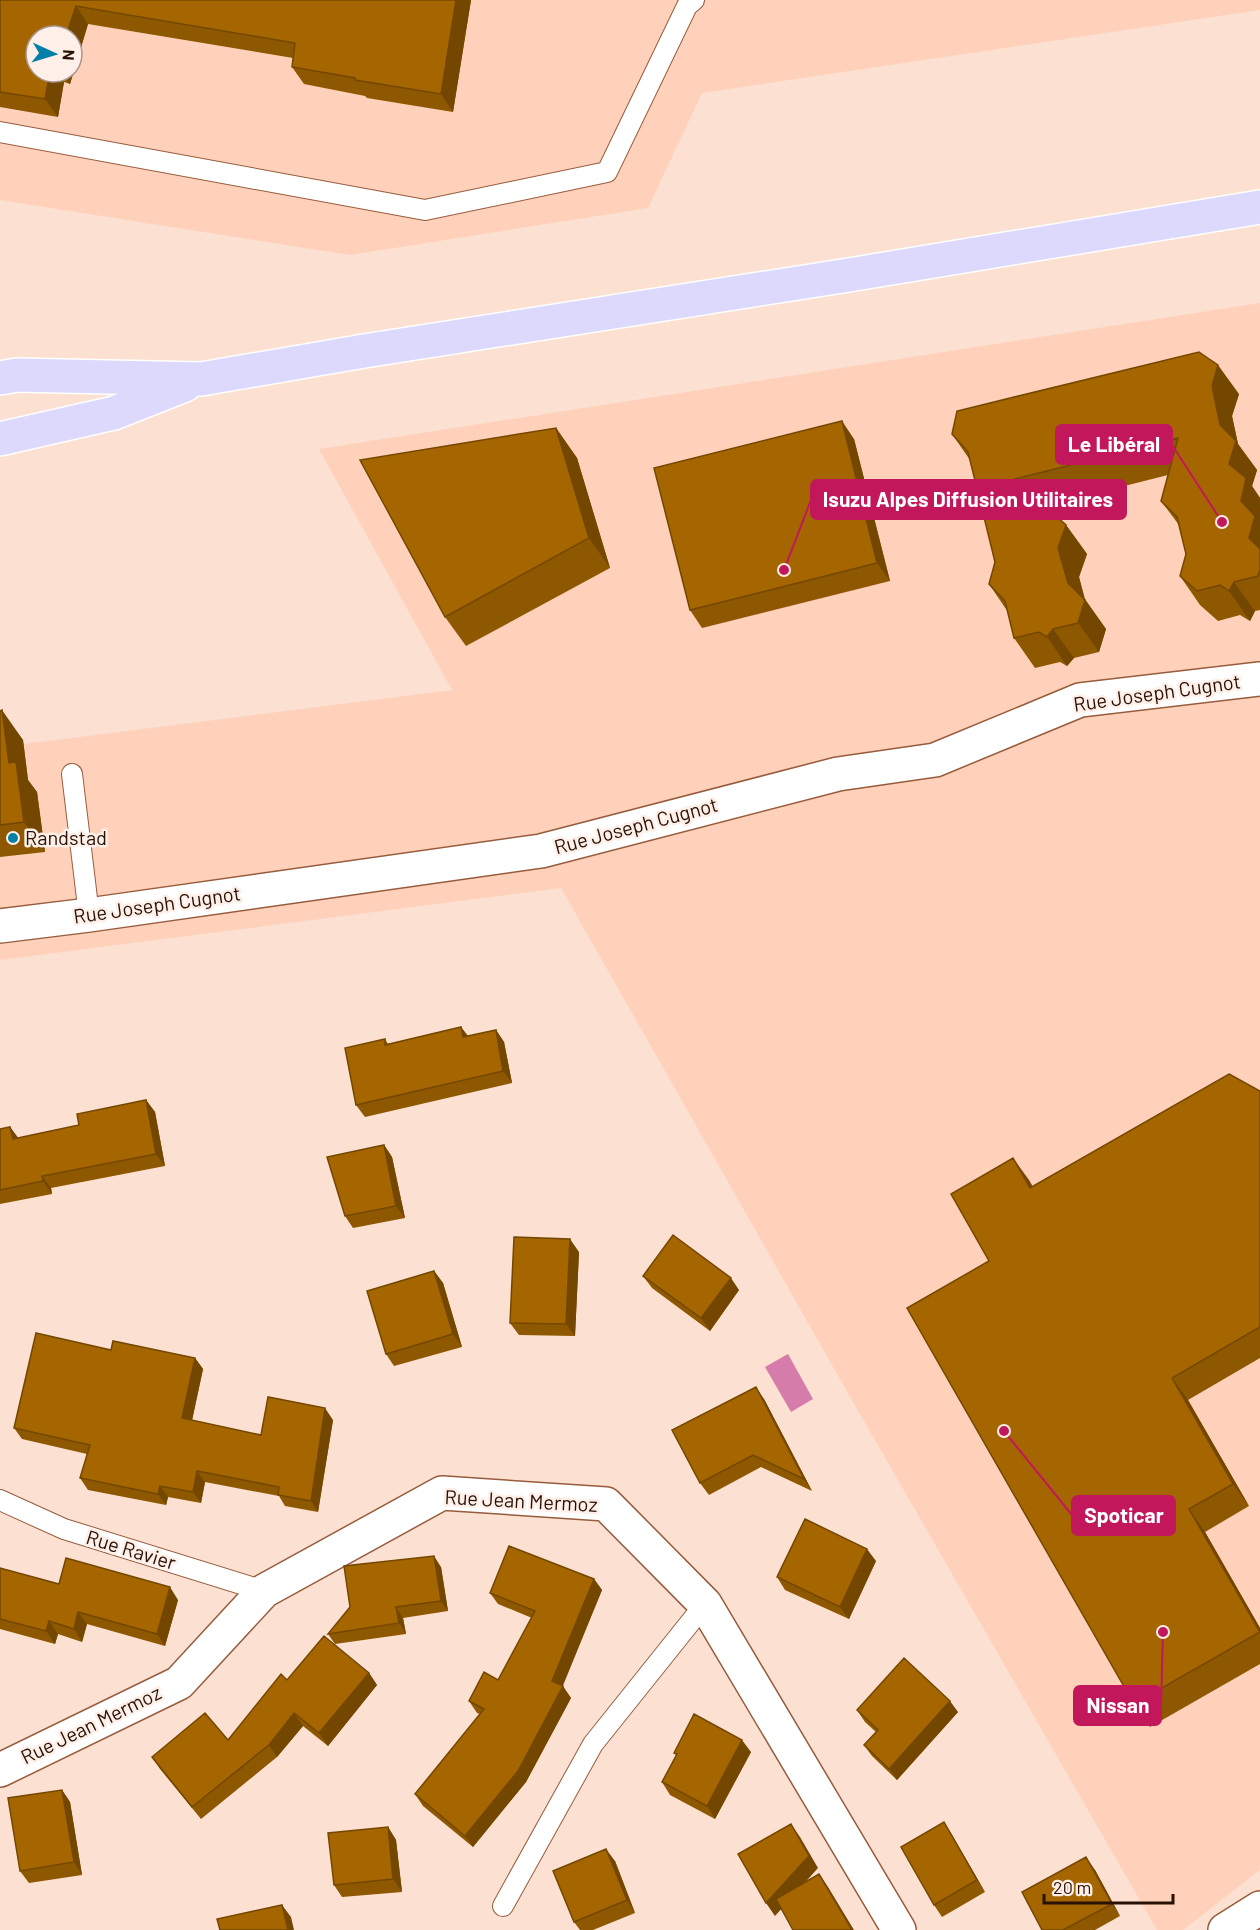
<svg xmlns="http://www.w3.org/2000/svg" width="1260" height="1930" font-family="Barlow,sans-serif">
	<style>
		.built { fill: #ffd1ba; fill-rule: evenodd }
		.water { fill: #d67cab }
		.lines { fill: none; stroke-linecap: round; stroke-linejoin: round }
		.service-casing { stroke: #975c3c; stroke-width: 22 }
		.minor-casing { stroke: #975c3c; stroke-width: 36 }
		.primary-casing { stroke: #fff; stroke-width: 36 }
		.service { stroke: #fff; stroke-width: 20 }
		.minor { stroke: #fff; stroke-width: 33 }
		.primary { stroke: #dcd9fc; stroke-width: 33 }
		.wall { fill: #8e5800; fill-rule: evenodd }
		.shaded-wall { fill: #744700 }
		.building { fill: #a56600; stroke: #744700; stroke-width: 1.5 }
		.poi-dot { fill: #047fa5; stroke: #fef0e9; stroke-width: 2 }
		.labels { text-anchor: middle; stroke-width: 5; stroke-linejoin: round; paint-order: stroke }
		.street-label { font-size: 20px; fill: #291105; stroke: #fef0e9 }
		.poi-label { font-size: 20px; fill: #291105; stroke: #fef0e9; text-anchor: start }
		.leader { fill: none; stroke: #c2185b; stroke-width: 2 }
		.callout-dot { fill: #c2185b; stroke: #fef0e9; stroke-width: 2 }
		.callout { fill: #c2185b; stroke: #c2185b; stroke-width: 2 }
		.callout-label { font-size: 21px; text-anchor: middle; font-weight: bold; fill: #fff }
	</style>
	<rect width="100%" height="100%" fill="#fce0d2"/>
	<path class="built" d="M0,0h1260v10l-558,83 -54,115 -298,47 -350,-55zM36,36h36v36h-36z
		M1260,303v1567l-77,60h-26l-308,-535 -288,-507 -561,72v-213l452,-57 -133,-241z"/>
	<path class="water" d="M788,1354l25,45 -22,13 -26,-45z"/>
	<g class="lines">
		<g class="service-casing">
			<path id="service" d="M0,132l425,78 182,-38 80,-166 7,-6
				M72,774l17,141
				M0,1500l64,29 200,62
				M503,1906l90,-162 112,-140"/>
		</g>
		<g class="minor-casing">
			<path id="minor" d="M0,926l89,-11 452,-64 297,-77 97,-14 145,-60 180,-21
				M0,1770l179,-87 85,-92 178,-98 164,11 99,100 194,326
				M1225,1930l35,-22"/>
		</g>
		<g class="primary-casing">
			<path id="primary" d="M0,378l17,-3 184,4 163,-28 485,-76 411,-68
				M0,439l114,-26 71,-28"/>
		</g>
		<use href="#service" class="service"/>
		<use href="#minor" class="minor"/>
		<use href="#primary" class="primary"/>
	</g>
	<path class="wall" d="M0,0h471l-18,112 -86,-14 -2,-2 -61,-12 -12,-17 1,-9 -205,-34 -18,60 -6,-2 -6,35 -58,-10zM72,36v36h-36z
		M1239,394l-7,22 6,28 19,26 -5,16 8,12v112l-5,1 -5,10 -10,-6 -22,6 -18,-16 -20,-29 6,-22 -7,-29 -18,-24 7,-26 -123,31 21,19 21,29 -8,23 6,22 21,30 -7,23 -25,6 -7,8 -7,-4 -25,6 -21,-30 -6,-26 -19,-28 6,-22 -25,-102 -18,-26z
		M556,428l21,30 33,110 -144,78 -21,-29z
		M854,439l36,142 -188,47 -12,-18z
		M0,711l23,29 5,40 9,12 8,60 -45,5z
		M461,1027l7,9 28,-6 8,12 8,41 -147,34 -9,-12 29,-66 3,5z
		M1260,1091v267l-72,42 61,106 -44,26 55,96v36l-110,63 -16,-23 -145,-443 24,-103 20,29z
		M146,1100l9,12 10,54 -114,22 1,6 -52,10v-75l10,-2 8,11 61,-13z
		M384,1145l8,12 13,61 -52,10 -8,-12z
		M579,1252l-4,84 -56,-1 -9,-12z
		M434,1271l9,12 19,64 -68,19 -8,-12z
		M643,1276l96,14 -29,41 -58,-43z
		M111,1350l84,8 8,11 -11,51 69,15 72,-15 -15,92 -33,-6 -6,-10 -74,-14 -4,21 -33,-6 -2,8 -78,-15 -8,-12 7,-24 -65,-15 -8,-11z
		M764,1399l48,92 -51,-24 -52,28 -9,-12z
		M876,1561l-27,58 -64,-29 -8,-13z
		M441,1567l7,44 -45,7 3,16 -71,10 -7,-10z
		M0,1568l59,16 119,16 -13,46 -78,-22 -5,18 -24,-8 -3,10 -55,-15z
		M594,1579l8,11 -40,96 9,12 -45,84 -53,65 -50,-41 -8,-12 65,-80 -3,-1 -8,-12 29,-21 34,-62 -34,-14 -8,-11z
		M369,1673l8,12 -49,61 -25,-20 -26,31 -76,62 -41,-50 -8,-12 76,-17 59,-60z
		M857,1710l101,2 -61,68 -25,-24 -8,-11 12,-13 -11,-10z
		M751,1752l-36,67 -45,-24 -8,-13 14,-27 -2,-2z
		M62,1790l8,12 12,73 -53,8 -9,-12z
		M944,1822l8,13 33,57 -43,25 -8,-12z
		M388,1827l8,13 6,52 -60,5 -8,-12z
		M615,1861l20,52 -42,17h-13l-6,-8z
		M1095,1870l25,46 -25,14h-53z"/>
	<path class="shaded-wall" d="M456,0h15l-18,112 -12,-18z
		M76,6l12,18 -18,60 -9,-12h11v-36h-6z
		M50,72h7l7,10 -6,35 -13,-18z
		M1218,365l21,29 -7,22 6,28 19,26 -5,16 8,12v56l-11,-16 -8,-37 -12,-37 -9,-39 -8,-39z
		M842,421l12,18 36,142 -13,-18z
		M556,428l21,30 33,110 -21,-30z
		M1066,525l21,29 -8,23 6,24v-1l21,29 -7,23 -21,-29 -20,-75z
		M1234,582l21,29 -5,10 -21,-30z
		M1053,629l21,29 -7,8 -20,-29z
		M2,710l21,30 5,40 9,12 8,60 -21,-30 -15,-59z
		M461,1027l9,12 -7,-2z
		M496,1030l8,12 8,41 -9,-12z
		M146,1100l9,12 10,54 -9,-12z
		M10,1127l9,12h-6z
		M384,1145l8,12 13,61 -9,-12z
		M1013,1158l16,22 17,31 -16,-23z
		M42,1176l9,12 1,6 -9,-13z
		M570,1239l9,13 -4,84 -9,-12z
		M434,1271l9,12 19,64 -9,-13z
		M731,1278l8,12 -29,41 -9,-13z
		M195,1358l8,11 -13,61 -8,-12z
		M1172,1378l16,22 61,106 -16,-22z
		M756,1387l8,12 48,92 -8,-12z
		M325,1408l8,12 -15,92 -7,-11z
		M197,1471l8,11 -4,21 -8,-11z
		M160,1486l8,11 -2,8 -8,-11z
		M1189,1509l16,23 55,96v5z
		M867,1549l9,12 -27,58 -9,-12z
		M434,1556l7,11 7,44 -7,-10z
		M594,1579l8,11 -40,98 1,-2 8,12 -45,84 -53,65 -8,-11 87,-155z
		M170,1587l8,13 -13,46 -8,-12z
		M396,1607l7,11 3,16 -7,-11z
		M78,1612l9,12 -5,18 -8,-13z
		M49,1621l9,13 -3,10 -9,-13z
		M369,1673l8,12 -49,61 -9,-13z
		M950,1701l8,11 -61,68 -8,-11z
		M294,1713l9,13 -26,31 -8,-12z
		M742,1740l9,12 -36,67 -8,-13z
		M62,1790l8,12 12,73 -8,-13z
		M944,1822l8,13 33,57 -8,-12z
		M791,1824l9,13 18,31 -43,48 -9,-13z
		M388,1827l8,13 6,52 -9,-13z
		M606,1849l9,12 20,52 -8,-13z
		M1086,1857l9,13 25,46 -8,-12z
		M819,1874l9,13 26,43h-2z
		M282,1905l9,12 3,13h-6z"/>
	<path class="building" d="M0,0h456l-15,94 -86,-14v-2l-63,-11 3,-24 -219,-37 -10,30h-30v36h14l-5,27 -45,-7z
		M1199,352l19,13 -6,21 8,39 16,16 -7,23 17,14 -5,23 14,15 -6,22 11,11v21l-2,6 -24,6 -5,9 -9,-6 -23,6 -17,-15 6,-22 -9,-37 -16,-16 17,-63 -163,41 51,46 -8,23 10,35 17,17 -7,23 -25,6 -6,8 -8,-5 -25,6 -9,-37 -16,-17 6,-22 -27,-110 -16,-18 5,-23z
		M842,421l35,142 -187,47 -36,-142z
		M556,428l33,110 -144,79 -85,-157z
		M2,710l7,53 7,-1 8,60 -24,3v-114z
		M461,1027l2,10 33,-7 7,41 -147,34 -11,-57 40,-9v6z
		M1229,1074l31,17v236l-88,51 61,106 -44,25 71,123 -126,72 -227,-396 82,-47 -38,-67 62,-36 17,30z
		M146,1100l10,54 -114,22 1,5 -43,9v-61l10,-2 3,12 66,-14 -2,-11z
		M384,1145l12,61 -51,10 -18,-59z
		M673,1235l58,43 -30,40 -58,-42z
		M514,1237l56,2 -4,85 -56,-1z
		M434,1271l19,63 -67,20 -19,-63z
		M36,1333l75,17 2,-9 82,17 -13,60 79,17 7,-38 57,11 -14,93 -33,-6 1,-8 -82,-16 -4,21 -33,-6 -2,8 -78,-16 10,-33 -76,-17z
		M756,1387l48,92 -51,-24 -53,28 -28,-53z
		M805,1519l62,30 -27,58 -63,-30z
		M509,1546l85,33 -42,102 11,5 -45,85 -53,65 -50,-42 69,-85 -15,-8 15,-29 14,8 37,-69 -45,-18z
		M434,1556l7,45 -45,6 3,16 -71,11 22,-27 -6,-41z
		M66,1558l104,29 -13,47 -79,-22 -4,17 -25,-8 -3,10 -46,-12v-51l59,16z
		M324,1636l45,37 -50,60 -25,-20 -25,32 -77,62 -40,-50 53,-44 23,27 53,-66 6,6z
		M904,1658l46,43 -61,68 -25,-24 14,-15 -21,-20z
		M694,1714l48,26 -35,66 -45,-24 15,-28 -3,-1z
		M62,1790l12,72 -54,9 -12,-73z
		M944,1822l33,58 -43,25 -33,-58z
		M791,1824l18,32 -43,47 -28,-49z
		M388,1827l5,52 -59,6 -6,-52z
		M606,1849l21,51 -53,22 -21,-51z
		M1086,1857l26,47 -49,26h-21l-20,-38z
		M819,1874l33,56h-59l-17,-31z
		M282,1905l6,25h-68l-3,-11z"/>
	<circle class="poi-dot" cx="13" cy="838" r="6"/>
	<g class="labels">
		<g class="street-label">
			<text transform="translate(1157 693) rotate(-8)" y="7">Rue Joseph Cugnot</text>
			<text transform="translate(636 826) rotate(-15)" y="7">Rue Joseph Cugnot</text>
			<text transform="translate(157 905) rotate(-8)" y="7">Rue Joseph Cugnot</text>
			<text transform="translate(521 1501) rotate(3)" y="7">Rue Jean Mermoz</text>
			<text transform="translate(131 1550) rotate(17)" y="7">Rue Ravier</text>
			<text transform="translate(91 1725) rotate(-26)" y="7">Rue Jean Mermoz</text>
		</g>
		<g class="poi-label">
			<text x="25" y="845">Randstad</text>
		</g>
	</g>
	<path class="leader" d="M1222 522L1172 445M784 570L811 500M1004 1431L1072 1515M1163 1632L1161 1706"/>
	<g class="callout-dot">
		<circle cx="1222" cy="522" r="6"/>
		<circle cx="784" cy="570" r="6"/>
		<circle cx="1004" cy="1431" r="6"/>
		<circle cx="1163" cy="1632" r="6"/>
	</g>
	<g class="callout">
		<rect x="1056" y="425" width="116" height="39" rx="6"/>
		<rect x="811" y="480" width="315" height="39" rx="6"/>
		<rect x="1072" y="1496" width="103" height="39" rx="6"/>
		<rect x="1074" y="1686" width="87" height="39" rx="6"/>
	</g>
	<g class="callout-label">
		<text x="1114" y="452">Le Libéral</text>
		<text x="968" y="507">Isuzu Alpes Diffusion Utilitaires</text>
		<text x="1124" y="1523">Spoticar</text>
		<text x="1118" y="1713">Nissan</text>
	</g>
	<g transform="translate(54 54) rotate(94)"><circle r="28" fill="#fef0e9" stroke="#a9978e" stroke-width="1.5"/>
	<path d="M0-4.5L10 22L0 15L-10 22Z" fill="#047fa5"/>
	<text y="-9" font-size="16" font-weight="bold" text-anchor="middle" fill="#291105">N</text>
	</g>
	<path d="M1044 1894v9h129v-9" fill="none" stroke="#291105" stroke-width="3"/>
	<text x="1053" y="1894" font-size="18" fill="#291105" stroke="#fef0e9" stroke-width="4.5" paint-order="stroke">20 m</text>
</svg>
